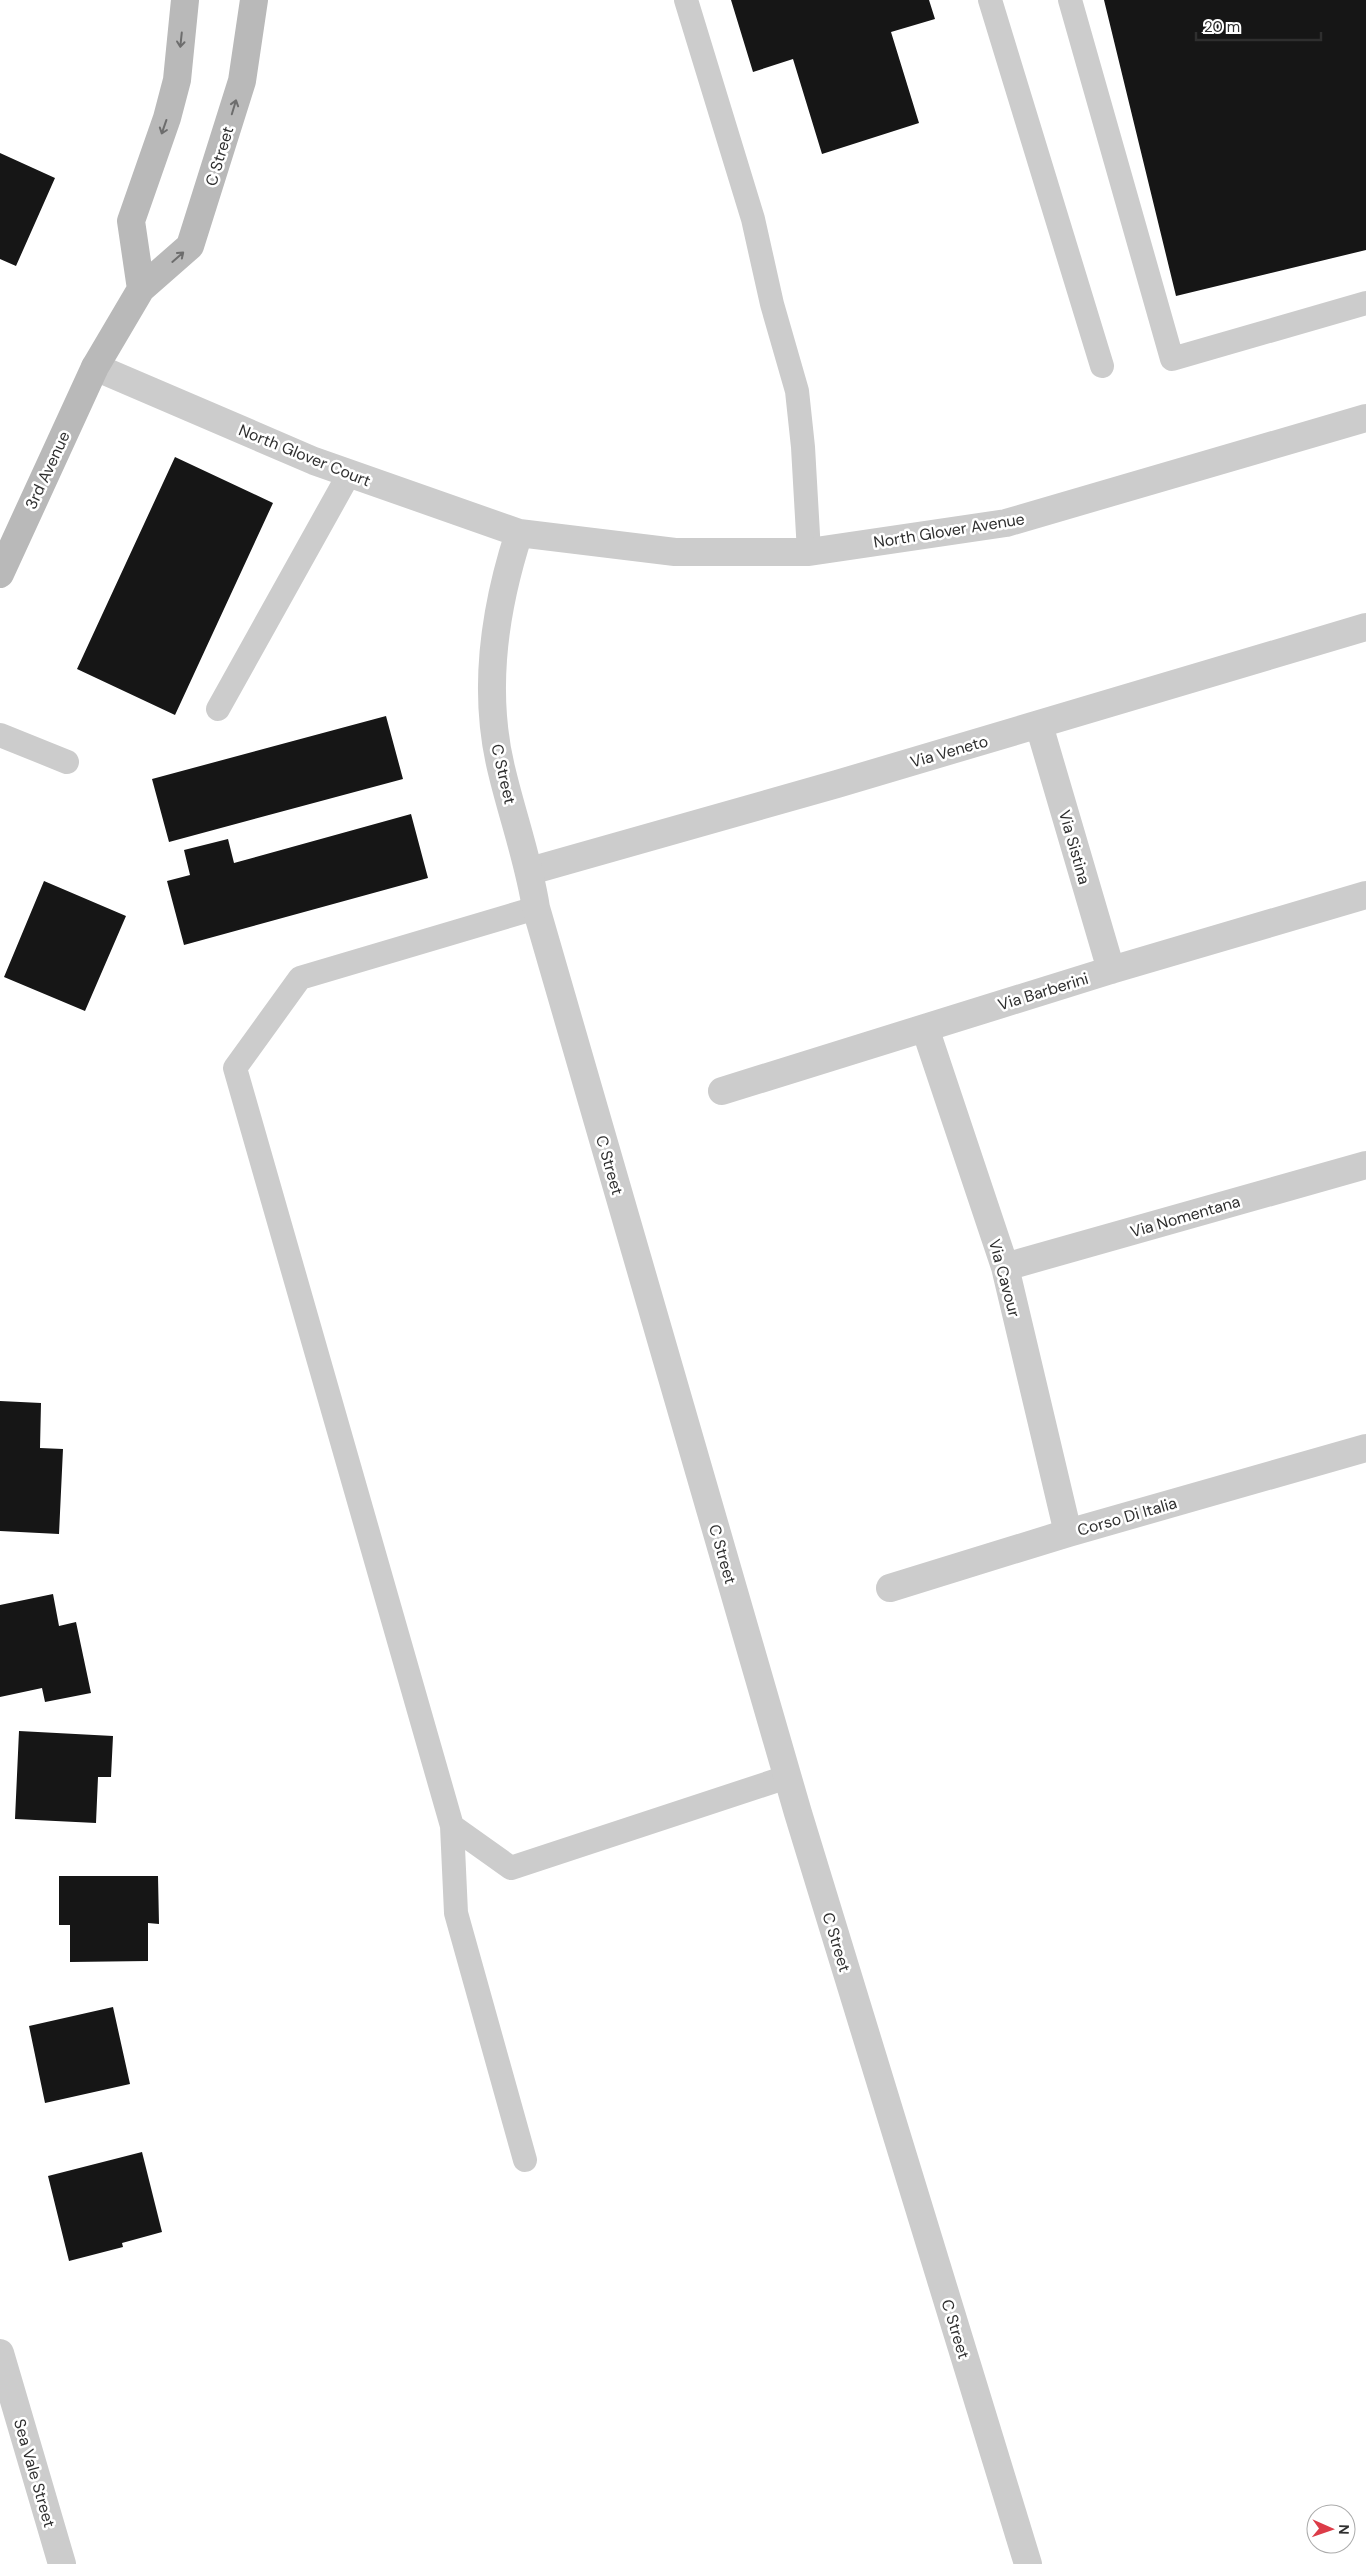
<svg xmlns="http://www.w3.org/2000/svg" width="1366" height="2564" font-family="'DM Sans',sans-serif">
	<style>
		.building { fill: #161616 }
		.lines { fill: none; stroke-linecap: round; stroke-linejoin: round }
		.service { stroke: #ccc; stroke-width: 24 }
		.minor { stroke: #ccc; stroke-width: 28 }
		.tertiary { stroke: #ccc; stroke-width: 28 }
		.secondary { stroke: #b9b9b9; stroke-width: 28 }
		.oneway { stroke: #6d6d6d }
		.labels { text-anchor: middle; stroke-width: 5; stroke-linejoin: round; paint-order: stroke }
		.street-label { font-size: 16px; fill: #2f2f2f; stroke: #fff }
	</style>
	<rect width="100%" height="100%" fill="#fff"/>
	<path class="building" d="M731,0h198l6,19 -44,13 28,91 -97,31 -29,-95 -40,13z
		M1104,0h262v250l-190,46z
		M0,153l55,25 -39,88 -16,-7z
		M175,457l98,46 -98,212 -98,-46z
		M386,716l17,63 -234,63 -17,-63z
		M411,814l17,64 -244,67 -17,-64 23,-6 -6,-25 44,-11 6,24z
		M44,881l82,35 -41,95 -81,-34z
		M0,1401l41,2 -1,45 23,1 -4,85 -59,-3z
		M53,1594l6,32 17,-4 15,71 -46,9 -3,-14 -42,9v-92z
		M19,1731l94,5 -2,41h-13l-2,46 -81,-4z
		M59,1876h99l1,48 -11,-1v38l-78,1v-37h-11z
		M113,2007l17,77 -85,19 -16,-77z
		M142,2152l20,80 -40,11 1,4 -54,14 -21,-85z"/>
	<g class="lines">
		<path class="service" d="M686,0l67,219 19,85 25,87 6,56 6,105
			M990,0l112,366
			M1070,0l102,359 194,-56
			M218,709l131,-235
			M0,735l67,27
			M536,908l-236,70 -65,90 217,758 59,42 276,-91
			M452,1826l4,87 69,247"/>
		<path class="minor" d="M1039,725l72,245
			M530,871l307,-87 529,-157
			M925,1028l80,239 63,266
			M722,1091l389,-121 255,-75
			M1005,1267l361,-102
			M890,1588l178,-55 298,-85
			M0,2353l62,211"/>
		<path class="tertiary" d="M95,367l219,94 205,72 156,19h134l197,-29 360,-105
			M519,533c-25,77 -37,160 -17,239 11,46 27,90 34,136l262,905 230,751"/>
		<path class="secondary" d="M141,289l-10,-68 36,-103 10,-38 8,-80
			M0,574l95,-207 46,-78 49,-43 52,-165 12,-81"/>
	</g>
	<defs><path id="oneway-shaft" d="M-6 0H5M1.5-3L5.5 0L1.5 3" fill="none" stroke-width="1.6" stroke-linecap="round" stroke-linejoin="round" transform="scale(1.25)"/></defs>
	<g class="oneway">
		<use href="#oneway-shaft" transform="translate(181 40) rotate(96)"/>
		<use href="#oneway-shaft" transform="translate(234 107) rotate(-73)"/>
		<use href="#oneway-shaft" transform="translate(164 127) rotate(109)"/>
		<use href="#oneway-shaft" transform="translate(178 257) rotate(-41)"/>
	</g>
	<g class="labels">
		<g class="street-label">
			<text transform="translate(219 156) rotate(-73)" y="6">C Street</text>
			<text transform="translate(305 455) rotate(22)" y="6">North Glover Court</text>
			<text transform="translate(47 470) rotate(-65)" y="6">3rd Avenue</text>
			<text transform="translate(949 530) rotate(-9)" y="6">North Glover Avenue</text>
			<text transform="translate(949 751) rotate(-16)" y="6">Via Veneto</text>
			<text transform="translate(504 774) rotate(77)" y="6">C Street</text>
			<text transform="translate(1075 847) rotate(74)" y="6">Via Sistina</text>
			<text transform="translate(1043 991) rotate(-17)" y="6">Via Barberini</text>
			<text transform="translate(610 1165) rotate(74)" y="6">C Street</text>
			<text transform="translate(1185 1216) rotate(-16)" y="6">Via Nomentana</text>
			<text transform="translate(1005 1278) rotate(75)" y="6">Via Cavour</text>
			<text transform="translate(1127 1516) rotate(-16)" y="6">Corso Di Italia</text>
			<text transform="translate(723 1554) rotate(74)" y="6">C Street</text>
			<text transform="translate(837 1942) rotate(73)" y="6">C Street</text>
			<text transform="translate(956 2329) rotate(73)" y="6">C Street</text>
			<text transform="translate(35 2473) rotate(74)" y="6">Sea Vale Street</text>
		</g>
	</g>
	<g transform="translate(1331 2529) rotate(92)"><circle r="24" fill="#ffffff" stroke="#acacac"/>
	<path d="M0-4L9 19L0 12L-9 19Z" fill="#dc3c48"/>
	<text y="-8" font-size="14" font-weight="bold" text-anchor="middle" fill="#2f2f2f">N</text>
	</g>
	<path d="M1196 32v8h125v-8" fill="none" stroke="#2f2f2f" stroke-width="2.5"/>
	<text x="1204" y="32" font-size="15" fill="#2f2f2f" stroke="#ffffff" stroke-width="4" paint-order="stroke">20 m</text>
</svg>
